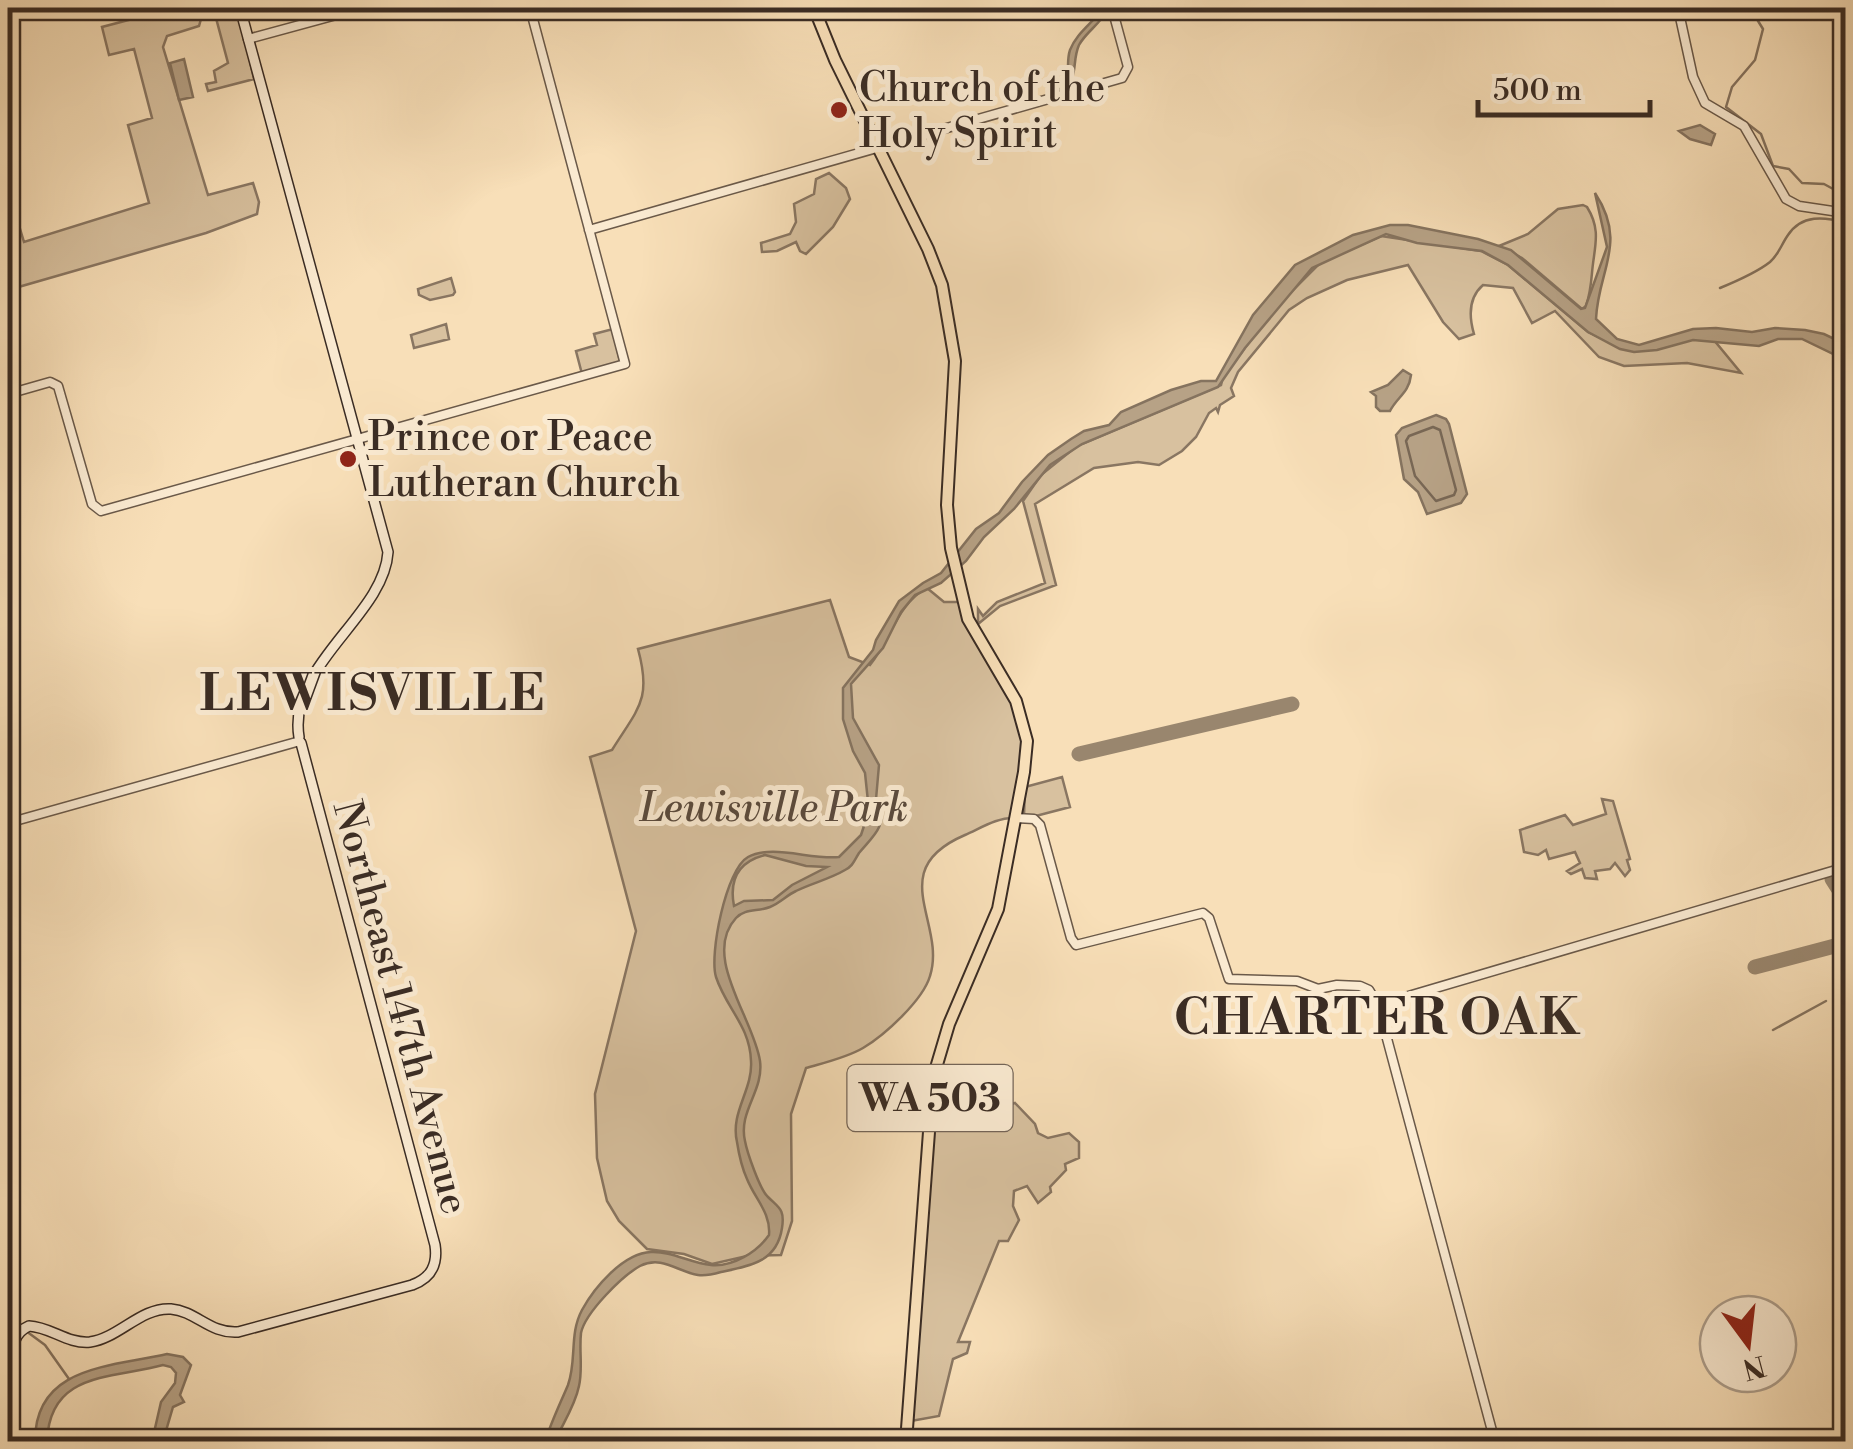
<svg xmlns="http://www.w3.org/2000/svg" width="1853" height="1449" font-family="'Libre Bodoni',serif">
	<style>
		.green { fill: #d8c19f; stroke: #897662; stroke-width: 2.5 }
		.water { fill: #b7a286; stroke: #85735f; stroke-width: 2.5; fill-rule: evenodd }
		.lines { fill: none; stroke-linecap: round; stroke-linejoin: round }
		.shore { stroke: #786755; stroke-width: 2.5 }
		.stream { stroke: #85735f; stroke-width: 2.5 }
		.taxiway { stroke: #99866e; stroke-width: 6 }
		.runway { stroke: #99866e; stroke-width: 15 }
		.tertiary-casing { stroke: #6a5949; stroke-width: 11 }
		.secondary-casing { stroke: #3a2c24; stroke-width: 12 }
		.primary-casing { stroke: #3a2c24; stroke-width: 14 }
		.tertiary { stroke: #faead1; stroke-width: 8 }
		.secondary { stroke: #faead1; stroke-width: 9 }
		.primary { stroke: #f8dfb8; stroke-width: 10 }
		.poi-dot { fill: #8f2418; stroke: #faead1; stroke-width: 4 }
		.labels { text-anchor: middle; stroke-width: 10; stroke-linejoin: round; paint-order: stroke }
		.shield { fill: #faead1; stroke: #746558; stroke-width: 2.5 }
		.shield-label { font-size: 38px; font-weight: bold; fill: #3a2c24 }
		.poi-label { font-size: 40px; fill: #3a2c24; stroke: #faead1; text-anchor: start }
		.park-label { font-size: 40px; font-style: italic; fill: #5a4a3d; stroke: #faead1 }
		.street-label { font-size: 40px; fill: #3a2c24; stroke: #faead1 }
		.district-label { font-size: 50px; font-weight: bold; letter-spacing: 2.5px; fill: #3a2c24; stroke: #faead1 }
	</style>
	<rect width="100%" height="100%" fill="#f8dfb8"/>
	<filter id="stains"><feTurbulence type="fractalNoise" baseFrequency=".002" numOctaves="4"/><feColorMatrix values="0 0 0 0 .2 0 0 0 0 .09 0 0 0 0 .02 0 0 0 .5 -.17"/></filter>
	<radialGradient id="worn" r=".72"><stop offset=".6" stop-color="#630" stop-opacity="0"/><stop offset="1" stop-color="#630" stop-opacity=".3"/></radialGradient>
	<path class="green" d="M174,8l22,2 5,9 -2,7 -32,10 -4,11 45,148 45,-12 6,19 -2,12 -51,19 -198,57v-101l16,53 125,-39 -21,-78 24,-7 -18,-69 -25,6 -7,-28z
		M238,8l16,71 -46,12 -2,-7 10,-2 -2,-11 14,-8 -12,-45 9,-3 -1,-6z
		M829,173l17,15 4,11 -17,28 -27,27 -6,-3 -4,-9 -19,9 -15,1 -1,-9 29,-9 6,-12 -2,-18 20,-10 2,-15z
		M1583,205l4,2c15,24 7,40 5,66 -1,12 -2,21 -6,33l-4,3 -60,-51 -23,-12 29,-12 30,-25z
		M1381,236l100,15 27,14 80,67 11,5 36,10 63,-10 15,2 28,34 -54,-10 -63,3 -25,-9 -44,-46 -23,12 -19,-35 -30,-3c-15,13 -14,32 -9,49l-15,5 -16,-17 -35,-57 -61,15 -40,18 -18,12 -51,62 -7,16 3,8 -14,9 -2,7 -2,-4 -7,5 -13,24 -14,14 -23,14 -21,-3 -44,6 -59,36 21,81 -56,21 -22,18v-15l5,7 14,-14 48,-19 -22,-82 18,-26 36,-29 144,-61 2,-8 52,-69 45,-45z
		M451,278l4,14 -2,3 -23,5 -11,-5 -1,-6z
		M446,324l3,15 -35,9 -3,-13z
		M613,329l7,33 -38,12 -6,-23 21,-6 -3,-11z
		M927,588l17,14h17l63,121 -9,95c-17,-1 -34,10 -50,17 -82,35 -18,88 -35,141 -7,24 -45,59 -67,72 -17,10 -40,15 -57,20l-15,46 1,107 -11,34 -34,1 -35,8 -28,-10 -37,-5 -28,-28 -12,-20 -10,-43 -2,-64 41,-163 -46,-174 22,-7c26,-42 40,-50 26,-101l192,-49 19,57 21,8c21,-26 27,-61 57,-77z
		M1062,777l8,30 -38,10 -8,-1 1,-29z
		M1602,799l11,2 17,58 -3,1 3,10 -5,6 -10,-13 -5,6 -15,2 2,8 -12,-1 -3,-9 -11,5 -4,-3 13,-8 -5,-11 -26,7 -3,-9 -8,5 -14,-3 -4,-22 45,-15 8,10 33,-11z
		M1015,1103l20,21 3,9 10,5 21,-5 10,9v16l-14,6 1,6 -16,17 1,5 -13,11 -11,-17 -13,5 -1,15 6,14 -11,21h-9l-41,101h12l-3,11 -14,6 -14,57 -28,5 22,-295z"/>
	<path class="water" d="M1101,11l5,1c-7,13 -20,20 -27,33 -8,18 1,33 -18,45l-2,-3c14,-12 6,-22 11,-37 6,-16 21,-26 31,-39z
		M184,59l9,38 -14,3 -9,-37z
		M1700,125l15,9 -4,11 -21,-6 -11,-8z
		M1595,193c33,50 3,77 1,126l21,20 22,6 54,-16 23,-1 36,4 23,-4 30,2 19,4 21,10v28l-10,-17 -33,-16h-24l-19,7 -66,-6 -36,10 -23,2 -14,-3 -32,-17 -80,-67 -26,-14 -65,-8 -31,-9 -74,34 -67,80 -27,39 -136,57 -32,21 -36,44 -30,28 -18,24 -25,22 -26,12 -14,17 -18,36 -32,36 2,34 26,47 -5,57 5,-8 1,-13c7,26 -7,35 -21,52 -5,8 -6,13 -14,17 -15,9 -33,13 -49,21 -9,4 -16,12 -26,16 -12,5 -25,1 -34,11 -35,38 18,101 24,143 4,30 -22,50 -15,80 2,11 15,49 23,56 11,11 17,12 14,31 -5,34 -32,38 -61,44 -7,2 -16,4 -23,3 -20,-3 -36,-20 -58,-9 -18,10 -55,47 -59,67 -2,18 2,36 -2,53 -4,20 -16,37 -24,55l-10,1c6,-20 15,-38 23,-57 9,-25 1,-51 14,-75 12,-22 41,-57 69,-58 21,-1 39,11 60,13 22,2 46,-13 58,-30 2,-22 -14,-36 -22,-56 -5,-11 -8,-24 -10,-37 -7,-30 16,-52 14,-81 -1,-35 -25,-53 -35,-84 -7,-22 10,-108 32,-120 24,-13 63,3 91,0l22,-22 8,-24 -4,-38 -12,-22 -10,-32v-31l30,-38 3,-10 23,-39 24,-18 18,-10 35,-44 23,-16 23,-31 26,-27 23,-16 13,-8 25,-6 12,-13 50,-22 30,-9h15l37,-66 42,-50 58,-30 37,-10h18l70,14 33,11 70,59 4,-1 22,-61zM765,855l41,11 21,1 -35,18 -19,15 -29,1 -10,5c-5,-26 4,-44 31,-51z
		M1403,370l8,5c-2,18 -14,22 -21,36h-10l-4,-4v-11l-5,-4 17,-7z
		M1436,415l10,4 3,5 18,70 -6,9 -34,11 -9,-22 -14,-13 -8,-44 6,-7z
		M167,1354l16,3 8,8 -11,30 4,7 -11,5 -10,34h-10v-4l8,-35 14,-19 1,-10 -5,-6 -8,-2c-51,14 -113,6 -116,76h-12c0,-76 77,-74 132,-87z"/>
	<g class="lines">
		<path class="shore" d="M1433,427l7,3 16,60 -2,5 -18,6 -21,-25 -9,-35 3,-5z"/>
		<path class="stream" d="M1750,8l13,21 -8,31 -23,27 -6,20 35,27 12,32 16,3 13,14 22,1 22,12
			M1720,288c17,-7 36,-15 50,-26 9,-8 11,-17 18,-27 14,-21 36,-18 58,-13
			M1773,1030l53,-29
			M8,1320l11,7
			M26,1331l19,14 24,34"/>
		<path class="taxiway" d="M1834,881l12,-3"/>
		<path class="runway" d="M1079,754l213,-50
			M1832,879l14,22
			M1755,967l91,-24"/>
		<g class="tertiary-casing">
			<path id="tertiary" d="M1678,8l15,69 12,26 39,23 42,73 13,7 47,7
				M8,19l9,-11
				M248,39l114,-31
				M589,230l533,-152 6,-11 -16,-59
				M8,394l42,-12 8,4 34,118 9,7 524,-147 -95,-356
				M1015,818l19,1 6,6 31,113 5,7 127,-32 6,5 20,61 68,2 21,8 19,-4 23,1 9,4 9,15 117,437
				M8,823l292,-82
				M1378,1005l468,-138
				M1842,1442l4,-2"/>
		</g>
		<g class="secondary-casing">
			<path id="secondary" d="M240,8l148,544c-4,64 -101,113 -89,185
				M8,1379c5,-20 0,-44 21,-53 22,1 38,18 61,16 29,-4 51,-35 81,-33 25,2 39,25 67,23l174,-47c19,-7 26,-20 23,-40l-134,-502"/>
		</g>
		<g class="primary-casing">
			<path id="primary" d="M814,8l21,52 93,189 14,36 13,76 -8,144 4,43 17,71 48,82 11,40 -3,31 -26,137 -49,115 -16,54 -27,364"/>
		</g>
		<use href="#tertiary" class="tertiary"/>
		<use href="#secondary" class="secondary"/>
		<use href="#primary" class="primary"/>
	</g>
	<g class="poi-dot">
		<circle cx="839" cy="110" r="10"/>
		<circle cx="348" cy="459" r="10"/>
	</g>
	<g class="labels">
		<rect class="shield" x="847.5" y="1065" width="165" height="66" rx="8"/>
		<g class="shield-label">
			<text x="930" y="1111">WA 503</text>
		</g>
		<g class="poi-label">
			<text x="859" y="101">Church of the<tspan x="859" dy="46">Holy Spirit</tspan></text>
			<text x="368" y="450">Prince or Peace<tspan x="368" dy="46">Lutheran Church</tspan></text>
		</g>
		<g class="park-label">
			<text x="774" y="821">Lewisville Park</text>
		</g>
		<g class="street-label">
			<text transform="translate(402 1007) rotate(75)" y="14">Northeast 147th Avenue</text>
		</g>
		<g class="district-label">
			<text x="373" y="710">LEWISVILLE</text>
			<text x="1378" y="1034">CHARTER OAK</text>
		</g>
	</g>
	<rect width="1853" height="1449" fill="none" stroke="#f8dfb8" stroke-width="40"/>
	<rect x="10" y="10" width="1833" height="1429" fill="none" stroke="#3a2c24" stroke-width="5"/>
	<rect x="20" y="20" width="1813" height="1409" fill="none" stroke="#3a2c24" stroke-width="2.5"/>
	<g transform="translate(1748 1344) rotate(165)"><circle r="48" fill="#faead1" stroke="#ad9e8c" stroke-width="2.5"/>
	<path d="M0-8L18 38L0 25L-18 38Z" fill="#8f2418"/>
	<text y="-15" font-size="28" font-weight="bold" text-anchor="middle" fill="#3a2c24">N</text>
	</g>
	<path d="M1478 100v15h172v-15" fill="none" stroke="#3a2c24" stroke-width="5"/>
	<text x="1493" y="100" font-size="30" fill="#3a2c24" stroke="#faead1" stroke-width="8" paint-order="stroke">500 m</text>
	<rect width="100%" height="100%" filter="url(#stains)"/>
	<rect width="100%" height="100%" fill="url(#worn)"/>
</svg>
